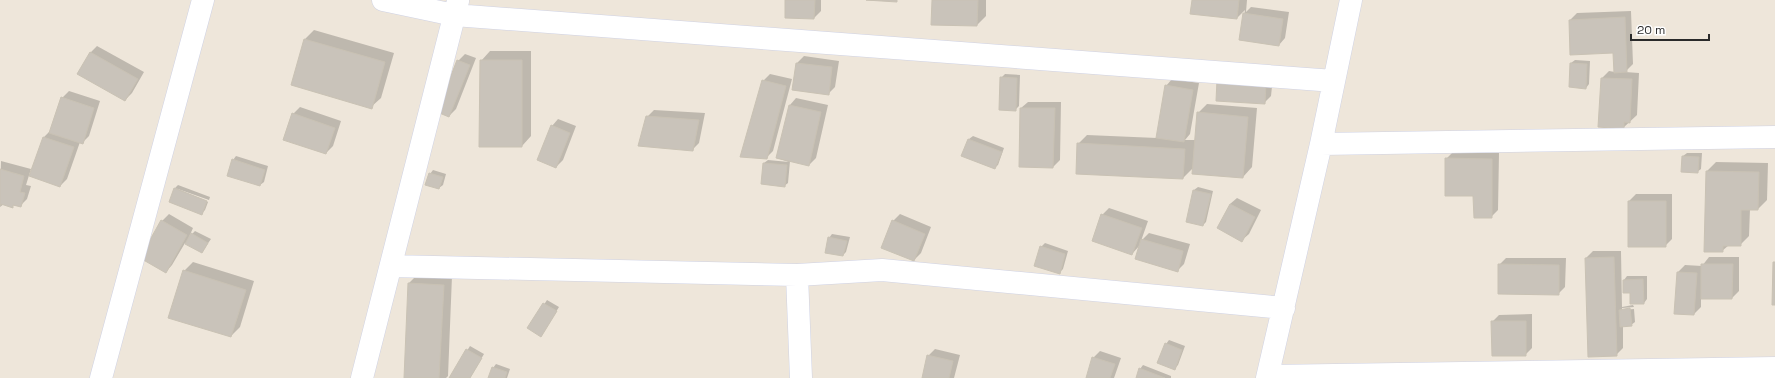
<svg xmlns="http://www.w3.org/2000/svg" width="1775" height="378" font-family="'Space Grotesk',sans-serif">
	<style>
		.shadow { fill: #0003 }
		.building { fill: #c9c3ba; stroke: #c9c2b4 }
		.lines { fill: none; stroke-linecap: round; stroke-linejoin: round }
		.street-casing { stroke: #cfd2e4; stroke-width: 23 }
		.street { stroke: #fff; stroke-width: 22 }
	</style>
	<rect width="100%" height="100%" fill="#eee6da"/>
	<path class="shadow" d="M786,0h35v11l-7,7z
		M933,0h53v16l-9,9z
		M1193,0h54l-1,12 5,-5 38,5 -4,26 -6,7 -39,-5 5,-30 -8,8z
		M1631,11l2,53 -8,8 14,1 -2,42 -14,13 -21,-50 7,-7 6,1 -1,-20 -44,-32 7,-7z
		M314,30l80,23 -13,45 -10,9 -79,-22 13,-46z
		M97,46l47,26 -12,21 -7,7 -35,-47z
		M490,51h41v85l-9,10 -41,-85z
		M465,54l11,4 -20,51 -7,7 9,-55z
		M804,56l35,5 -4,26 -7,7 -35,-4 4,-27z
		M1575,60l15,1 -1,23 -3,4 -15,-25z
		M770,74l22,5 -19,72 -7,7 -3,-77z
		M1005,74l15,1 -1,31 -4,4 -14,-32z
		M1225,74l48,3 -2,19 -7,7z
		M1172,79l27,4 -9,51 -5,6h11l2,-27 9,-9 50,4 -5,59 -9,10 -50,-9 -10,10 -105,-34 9,-9 70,3 9,-52z
		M69,91l31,10 -11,35 -7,7 -2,-1 -13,37 -7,7 -29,-11 13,-38 7,-7 11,-32z
		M796,98l32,7 -12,53 -7,7 -19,-4 -2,22 -4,3 -20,-23 4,-3 21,2 -12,-4 13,-53z
		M1028,102h33l-1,58 -7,7 -32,-59z
		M300,107l41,14 -8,25 -7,7 -33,-39z
		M654,110l51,3 -6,30 -7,7 -45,-33z
		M558,119l18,7 -13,34 -7,7 -4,-41z
		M973,136l31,12 -6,17 -4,3 -31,-12 6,-17z
		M1453,152l46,1 -1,57 -7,7 -45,-58z
		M1687,153h15l-1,16 -4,3 -14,-16z
		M236,156l32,10 -4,16 -4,3 -27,-25z
		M1,161l30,8 -5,16 5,1 -4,13 -7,7 -16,-2 -4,3z
		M1716,162l52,1 -1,37 -9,9h-8l-1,27 -9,9h-11l-7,6h-17l2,-80z
		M433,170l13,4 -3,11 -4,3 -9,-14z
		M178,185l32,12 -1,3 -34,-12z
		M1198,187l15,4 -7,31 -3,3 -9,-35z
		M175,188l33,14 -3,8 -3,3 -32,-11z
		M1636,194h36v45l-7,7 -36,-45z
		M1237,198l24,12 -12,24 -7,6 -12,-36z
		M1109,208l39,13 -7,20 8,-8 41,11 -6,20 -7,7 -37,-26 -8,9 -30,-39z
		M169,214l24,14 -4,9 6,-6 16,8 -9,13 -17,-9 -13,22 -6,7 -4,-51z
		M900,214l31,13 -10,26 -7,7 -21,-39z
		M832,234l18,3 -4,15 -3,3 -14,-17z
		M1045,243l23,8 -5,18 -4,4 -18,-26z
		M1593,251h28l1,56 11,-2 1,2 -12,1v2l12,-1 1,13 -4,3 -8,1v22l-7,7 -30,-97z
		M1709,257h30v34l-7,7h-31v9l-7,7 -19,-1 3,-41 7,-7 17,1z
		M1506,258h60l-1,29 -7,7 -59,-29z
		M193,262l61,19 -14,46 -9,9 -47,-65z
		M418,274l34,2 -4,100 -2,2h-41l4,-95z
		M1627,276h20v23l-3,4 -13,-11 -7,-12z
		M547,300l12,7 -18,29 -12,-8z
		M1532,314v34l-7,7 -33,-33 7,-7z
		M1169,340l16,6 -7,19 -3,3 -9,-24z
		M470,346l14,8 -14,24h-20z
		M935,349l25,6 -6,23h-31l5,-22z
		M1100,351l21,7 -7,20h-27l6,-20z
		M496,364l14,5 -3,9h-18l4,-10z
		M1143,365l28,11v2h-34l3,-9z"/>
	<path class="building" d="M785,0h30l-1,19 -29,-1z
		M866,0h31v2z
		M932,0h46l-1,26 -46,-1z
		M1192,0h47l-2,19 -47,-5z
		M1243,13l40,6 -4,27 -40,-6z
		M1625,17l2,55 -13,1 -1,-20 -43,2 -1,-35z
		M304,39l81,23 -13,47 -81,-24z
		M90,52l48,27 -13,22 -48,-27z
		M457,60l13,5 -21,52 -12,-5z
		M480,60h42v87h-43z
		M796,63l36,4 -3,28 -37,-5z
		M1570,63l17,1 -1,25 -17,-2z
		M1000,77l17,1 -1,33 -17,-1z
		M1601,78l31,1 -2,44 -6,-1v7l-26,-2z
		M762,80l24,6 -19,73 -27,-2z
		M1217,80l49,3 -1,21 -49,-3z
		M1165,85l28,5 -9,52 -28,-4z
		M61,97l33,11 -11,36 -34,-11z
		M789,105l32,7 -12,54 -33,-8z
		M1020,108h35l-2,60 -34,-1z
		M1197,112l51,5 -5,61 -51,-4z
		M292,113l43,15 -9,26 -43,-14z
		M646,116l53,4 -6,31 -55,-5z
		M551,125l19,8 -14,35 -19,-8z
		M43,137l31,10 -14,40 -31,-11z
		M968,139l34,13 -7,17 -34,-13z
		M1077,143l108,6 -2,30 -107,-5z
		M1682,156l17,1 -1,16 -17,-1z
		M1445,158l47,1v59h-18l-1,-22h-28z
		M232,159l33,11 -5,16 -33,-10z
		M763,163l24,2 -2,22 -24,-3z
		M0,169l24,7 -4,16 5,1 -4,14 -8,-2v3l-12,-4 -1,2z
		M1706,171l53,1 -1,38h-17v36h-18v6h-19z
		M429,173l14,4 -4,12 -14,-4z
		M174,188l33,13 -5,14 -33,-13z
		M1193,190l18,4 -8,32 -17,-4z
		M1628,201h38v46h-38z
		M1230,204l25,13 -13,25 -25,-14z
		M1101,214l41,14 -10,27 -40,-14z
		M161,220l26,15 -21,38 -26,-15z
		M892,220l33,14 -11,27 -33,-13z
		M191,233l17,10 -6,10 -17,-9z
		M828,237l19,4 -4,15 -18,-3z
		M1141,239l42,12 -5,21 -43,-13z
		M1040,246l25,8 -5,20 -26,-8z
		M1614,257l3,99 -29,1 -3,-99z
		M1773,262h2v43h-3z
		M1498,264l61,1v30l-61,-1z
		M1701,264h32l-1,35h-31z
		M183,270l63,20 -15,47 -63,-19z
		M1677,272l20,1 -3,42 -20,-1z
		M1643,279l1,25h-14v-11h-7v-13z
		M408,283l36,2 -5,93h-35z
		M543,303l14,8 -16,26 -14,-9z
		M1630,308l2,18 -12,1 -1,-17z
		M1491,321h35v35h-34z
		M1165,343l17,7 -7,20 -18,-7z
		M466,349l16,9 -12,20h-21z
		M927,355l26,6 -4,17h-27z
		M1092,357l23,7 -5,14h-24z
		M492,367l15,5 -2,6h-17z
		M1139,368l26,10h-29z"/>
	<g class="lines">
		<g class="street-casing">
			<path id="street" d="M383,0l71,15 880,66
				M1321,144l454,-7
				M391,266l406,9 85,-5 402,38
				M797,275l4,103
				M1268,376l507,-8
				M101,378l102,-378
				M362,378l96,-377
				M1267,378l54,-234 30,-144"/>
		</g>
		<use href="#street" class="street"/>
	</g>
	<path d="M1631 34v6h78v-6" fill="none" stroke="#2a2a2a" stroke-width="2"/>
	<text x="1637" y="34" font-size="12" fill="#2a2a2a" stroke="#ffffff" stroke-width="3" paint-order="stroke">20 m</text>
</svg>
